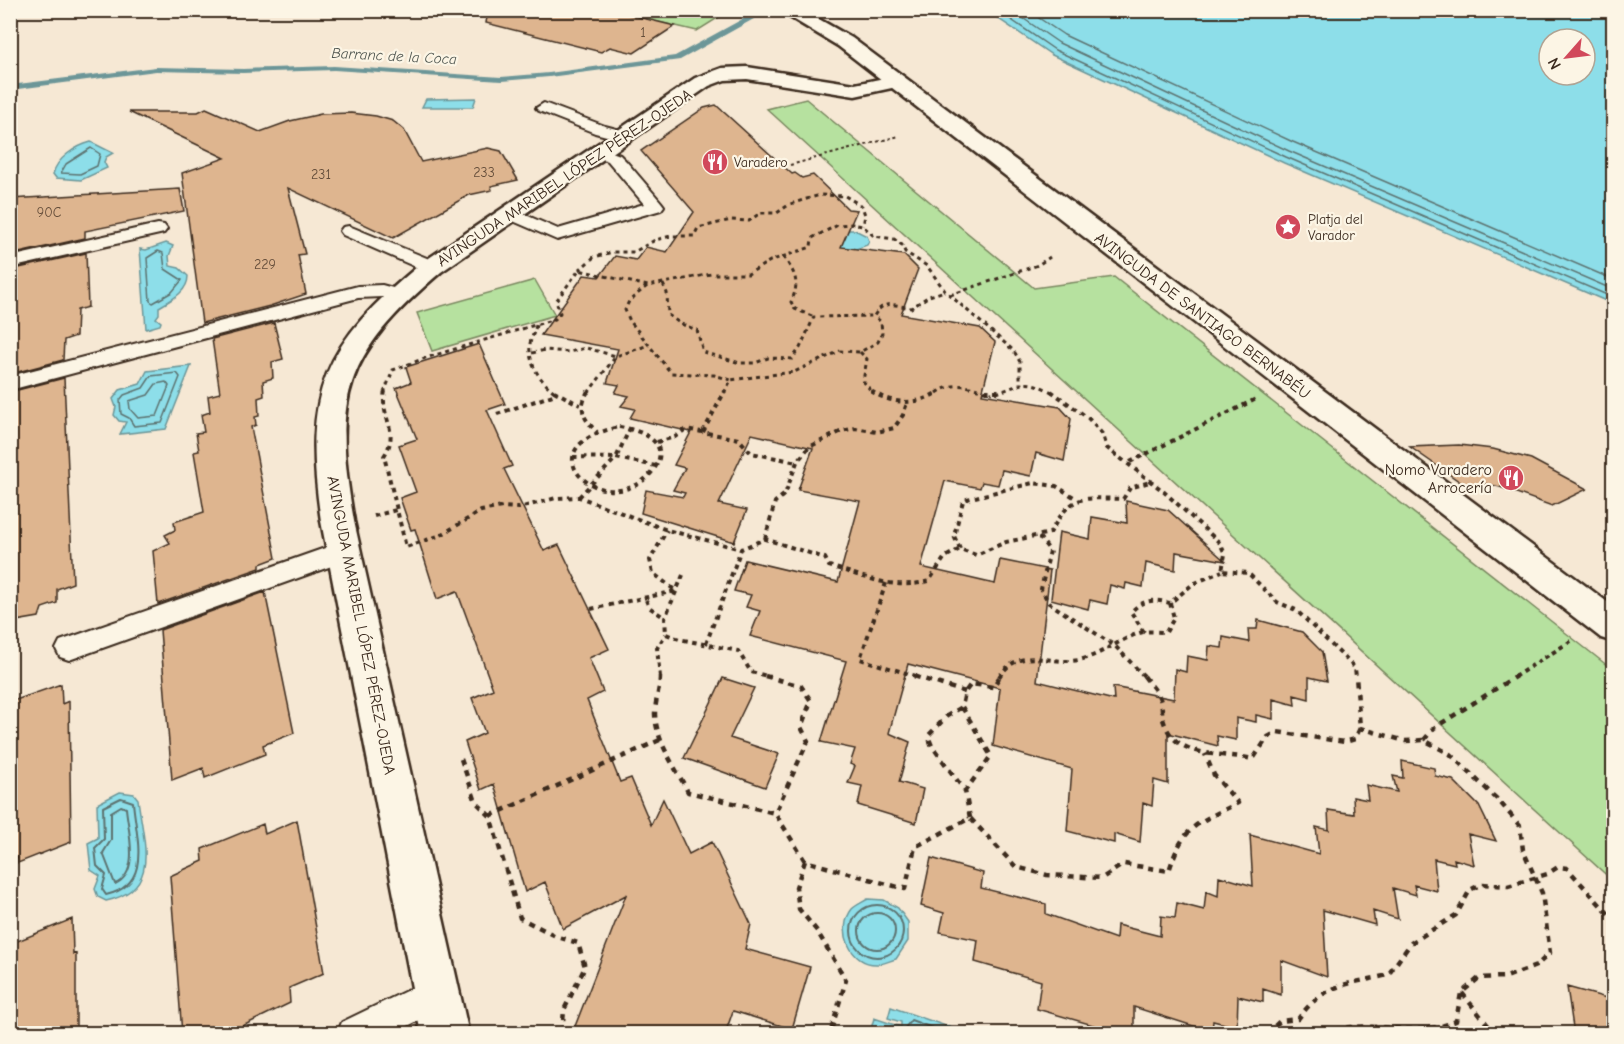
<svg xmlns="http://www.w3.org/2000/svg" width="1624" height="1044" font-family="'Comic Neue',sans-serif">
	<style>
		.green { fill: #b6e19f; stroke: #78865e; stroke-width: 1.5 }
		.water { fill: #8ddee9; stroke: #6c9698; stroke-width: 1.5; fill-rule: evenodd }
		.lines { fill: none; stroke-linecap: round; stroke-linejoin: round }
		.shore-far1 { stroke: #5c726f; stroke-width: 1.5 }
		.shore { stroke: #5c726f; stroke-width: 2 }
		.stream { fill: #6c9698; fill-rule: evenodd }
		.building { fill: #deb58f; stroke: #3b2a1e; stroke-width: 1.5 }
		.lane-casing { stroke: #3b2a1e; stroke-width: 4 }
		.street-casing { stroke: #3b2a1e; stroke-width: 5 }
		.secondary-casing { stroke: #3b2a1e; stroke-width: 5 }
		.path-far3 { stroke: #3b2a1e; stroke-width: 2; stroke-dasharray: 3 3; stroke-linecap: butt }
		.path-far2 { stroke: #3b2a1e; stroke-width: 3; stroke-dasharray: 4 4; stroke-linecap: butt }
		.path-far1 { stroke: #3b2a1e; stroke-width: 4; stroke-dasharray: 4.5 4.5; stroke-linecap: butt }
		.path { stroke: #3b2a1e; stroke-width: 4.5; stroke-dasharray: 6 6; stroke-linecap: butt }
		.lane { fill: #fcf5e5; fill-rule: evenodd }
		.street { fill: #fcf5e5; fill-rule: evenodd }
		.secondary { fill: #fcf5e5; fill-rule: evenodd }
		.labels { text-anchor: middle; stroke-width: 4.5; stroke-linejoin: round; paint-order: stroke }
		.number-label { font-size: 14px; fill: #644d3a }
		.far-poi-label { font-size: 14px; fill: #3b2a1e; stroke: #fcf5e5; text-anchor: start }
		.far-water-label { font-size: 15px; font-style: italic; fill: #505751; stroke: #fcf5e5 }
		.street-label { font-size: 16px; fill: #3b2a1e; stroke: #fcf5e5 }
		.poi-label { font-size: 16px; fill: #3b2a1e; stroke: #fcf5e5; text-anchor: end }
	</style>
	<rect width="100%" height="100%" fill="#f6e8d4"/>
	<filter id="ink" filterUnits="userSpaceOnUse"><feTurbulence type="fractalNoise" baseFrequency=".0167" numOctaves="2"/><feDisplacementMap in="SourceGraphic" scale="12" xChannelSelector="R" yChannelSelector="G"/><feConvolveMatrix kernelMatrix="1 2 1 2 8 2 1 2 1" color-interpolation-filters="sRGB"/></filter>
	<g filter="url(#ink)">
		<path class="green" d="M619,10l110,1 -32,20 -80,-19z
			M806,99l228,189 80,-11 499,393v211l-846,-772z
			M535,280l20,35 -123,36 -15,-38z"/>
		<path class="water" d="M987,11h626v293l-329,-141 -232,-108zM1549,39h36v36h-36z
			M476,98l-3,9h-51l4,-8z
			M91,142l22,11 -7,4 -2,5 3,6 -26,12 -25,-2 -3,-4c4,-16 23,-28 38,-32z
			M848,230h7l12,6 2,5 -2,4 -16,6 -9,-2 -7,-15z
			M166,243l7,3 -4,10 1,10 9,2 9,8c0,16 -17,24 -29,31v7l-3,4 5,4 -1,3 -14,4 -6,-80 6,1z
			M191,366l-25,63 -46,5 6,-12 -7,-1 -5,-6 2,-8 -3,-8 7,-9 20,-6 7,-13z
			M120,792l14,2 4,5c5,43 24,90 -32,102l-8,-4 -3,-8 5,-13 -9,-6 -3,-27 10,-5 -1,-34z
			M868,899l16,1 14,8 10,14v19l-12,18c-5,1 -12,5 -18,5 -28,2 -42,-35 -26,-55 4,-4 11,-7 16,-10z
			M891,1007l75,26h-96l4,-15 27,9v-5l-13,-4z"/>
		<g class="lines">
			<path class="shore-far1" d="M997,10l58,40 231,107 328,141
				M1011,10l48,33 230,108 325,139
				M1027,10l37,25 229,107 321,138
				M91,148l9,6 -3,12 -17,8 -19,-1 5,-9z
				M158,251l5,2 2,16 17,11 -10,12 -19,11 -3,-2 -3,-43z
				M177,373l3,4 -18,46 -28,3 -5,-8 -8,-4 -1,-14 4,-5 19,-7 8,-12z
				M166,382l3,4 -12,30 -19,2 -8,-9 -1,-8 19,-6 8,-11z"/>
			<path class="shore" d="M121,798l12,4c3,36 20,83 -27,93l-4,-6 4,-14 -9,-9 -2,-18 9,-9 -1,-32z
				M121,806l5,2c2,23 15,65 -11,76l-12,-31 8,-13v-28z
				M851 931a26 26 0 1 1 52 0a26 26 0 1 1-52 0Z
				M859 931a18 18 0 1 1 36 0a18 18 0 1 1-36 0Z
				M876,1034l4,-8 22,6 9,-12 37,14"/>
			<path class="stream" d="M759,10l9,1 -88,49 -131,17 -48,4 -167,-11 -91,3 -87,-2 -146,19v-5l146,-18 87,2 91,-3 167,11 48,-4 126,-17z"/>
		</g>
		<path class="building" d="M488,10h122l65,16 -41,27 -24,-6 -9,5 -115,-29z
			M716,105l76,69 3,-1 7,5 11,-3 35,34 9,1 -16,37 63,8 14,14 -17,45 79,14 15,14 -13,52 78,13 11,12 -7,42 -28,-8 -5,23 -29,-6 -4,15 -16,-3 -2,6 -35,-7 -24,86 74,17 5,-24 50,10 -13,111 77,19 -1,-13 61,12 1,-30 11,3 1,-16 21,4 1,-14 13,2 1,-11 26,5 -1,-13h9l1,-9 44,12 20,20 5,29 -18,-4v22l-15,-4 1,10 -22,-6v20l-17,-4v7l-20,-4v22l-19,-4 1,10 -50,-13v51l-14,-4 -2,26 -9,-3 -3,39 -26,-8v9l-47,-12 5,-62 -79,-23 7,-58 -92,-24 -19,69 21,9 -11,40 24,7 -7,34 -58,-18 4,-19 -14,-3 7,-17 -5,-2 5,-15 -34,-7 25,-81 -96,-25 10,-25 -14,-4 5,-12 -17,-4 11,-31 93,22 22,-81 -62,-11 15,-42 -61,-14 -33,70 28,6 -13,32 -93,-29 5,-23 37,7 2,-4 -12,-3 12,-22 -11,-3 17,-33 -61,-14 5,-9 -14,-3 8,-10 -14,-3 4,-8 -12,-2 11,-34 -77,-14 43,-60 15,2 16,-21 21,4 10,-13 21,5 27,-40 -53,-61 63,-43z
			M206,108l54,24 30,-11 31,-7 30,-1 25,3 17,5 11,9 17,32 67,-14 13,3 17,29 -27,6 1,4 -23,5 -76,43 -105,-50 17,66 -7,1 8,39 -36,12 -68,17 -20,-150 43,-15 -96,-46h69z
			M180,189l4,22 -99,20v7l-75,17v-56z
			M86,253l2,54 -11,3 -1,26 -12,4 -1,20 -53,14v-104z
			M274,323l9,36 -11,3 1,16 -10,3 1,15 -6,2 1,18 -4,1 1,8 -5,2 25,131 -16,6v4l-102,36 -5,-53 17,-8 -5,-8 10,-5 -1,-8 30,-10 -10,-60 5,-1 -3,-18 8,-1 -3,-17 9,-3 -2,-16 12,-3 -8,-54z
			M479,344l26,60 -18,6 25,56 -8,3 40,82 15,-6 50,104 -20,9 14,34 -16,8 33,82 11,-4 20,47 12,-26 26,55 23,-12 39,82 -6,25 65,18 -18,62 -59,-18 -8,23h-153l54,-139 -63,34 -18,-47 -20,10 -31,-108 -13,6 -16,-48 20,-9 -13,-35 21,-9 -36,-98 -20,8 -22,-70 -4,1 -11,-32 16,-6 -17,-47 18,-6 -21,-51 15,-6 -5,-15z
			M64,378l9,205 -16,6v14l-15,5 -3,9 -29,5v-230z
			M1459,445l34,4 38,10 56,30 -35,17 -52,-19 -14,-3 -20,2 -56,-39z
			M1126,501l42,9 57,51 -49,-9 -1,18 -29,-7 -3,24 -17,-4 -1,6 -15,-4 -3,19 -17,-4 -2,9 -37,-10 8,-67 31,7 2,-22 35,6z
			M265,592l29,141 -31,12 2,9 -60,24 -2,-10 -31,12 -12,-150z
			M723,678l31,10 -24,50 49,16 -14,33 -81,-29z
			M61,684l1,20 7,-3 2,141 -53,21v-6l-8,3v-158z
			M1402,761l32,7 1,8 18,4 26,26 17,35 -28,-7 6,31 -20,-6 1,5 -21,-5 3,32 -23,-6 2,10 -23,-7 5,31 -25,-8 2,14 -52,-15 4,67 -46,-17v35l-18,-6v13l-25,-6 -1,31 -24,-6 -1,11 -78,-25v27h-35l1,-7 -63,-18 4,-28 -66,-19 3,-22 -38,-8 4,-19 -23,-7 10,-48 52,15 -2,15 65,16v10l70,25 1,-14 43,11 1,-20 14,2 2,-15 27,7 2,-19 12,5 1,-20 34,10 -3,-51 69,19 -3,-27 13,3 -1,-20 26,4 -1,-17 15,3 -2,-15 31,7 -4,-16 10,2z
			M297,820l27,153 -35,15 1,15 -64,31h-44l-12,-158 33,-15 -1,-12 61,-25 2,10z
			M72,919l1,35 3,-1v81h-66v-90z
			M1567,987l47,13v34h-40z"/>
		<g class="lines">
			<g class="lane-casing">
				<path id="lane" d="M544,103l61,23 23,6 2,3 -8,5 -27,-7 -56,-22 -3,-3z
					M598,147l22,8 6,6 35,41 3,4 -3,4 -104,30 -51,-22 -3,-4 3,-4 6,-1 46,20 86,-25 -36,-43 -16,-6 -2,-3z
					M158,224l6,1 3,4 -3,4 -154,35v-11z
					M349,226l90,37 2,4 -2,4h-14l-82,-36 -3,-4 3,-4z
					M382,285l22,6 3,4 -3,4 -7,2 -15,-4 -24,1 -348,92v-14l348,-90z
					M345,541l9,3 3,7 -3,7 -285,102 -9,-3 -4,-8 4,-8z
					M437,976l12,5 5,12 -5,12 -57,29h-55l5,-12z"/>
			</g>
			<g class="street-casing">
				<path id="street" d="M747,67l108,17 39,-8 7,2 3,4 -3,4 -46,10 -108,-17 -22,1 -16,6 -268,186c-97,83 -109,124 -87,249l115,513h-48l-100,-513c-19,-130 1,-176 102,-259l272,-184 27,-10z"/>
			</g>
			<g class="secondary-casing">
				<path id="secondary" d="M778,10h25l49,28 762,569v35l-13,-4 -763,-592z"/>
			</g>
			<path class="path-far3" d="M790,165l109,-29"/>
			<path class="path-far2" d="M783,257c13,16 17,26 8,45l4,7 19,8
				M579,270l15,-13 19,-5h21l21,-12 16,-4h23l4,-8 33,-8 18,1 11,-8h17l13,-9 30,-9 25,1 17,10 3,9 -2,11
				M663,284l4,9 1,22 13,9 16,6 6,22 37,11h15l13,-5 24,1 8,-11 14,-31 60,-1
				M647,286l-18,15 -4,9 5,11 41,52 43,2 17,5
				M950,295l88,-30 12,-8
				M536,325c-1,7 -5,12 -6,19 -2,20 10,37 26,49
				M860,352l7,7 -4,22 10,12
				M532,353l13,-3 24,2 17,-4 30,8 33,-11
				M384,393l9,-23 32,-12 130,-39 5,-6 -4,-12 23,-31 69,16 63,-12h37l22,-13 41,-14 1,-9 26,-13 14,-1 11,2 11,10 20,3 8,6 3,7 22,14 18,25 69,60 6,11v21
				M588,393l28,-37
				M724,393l7,-13 63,-8 46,-21 20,1 18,-10 4,-9 -1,-11 -7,-6c10,-17 19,-11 37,-8l18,-12 16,-5
				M937,393c20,-14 34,-5 55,0
				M996,393c30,-9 26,-16 58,0"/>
			<path class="path-far1" d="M385,391c-6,27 16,39 -1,65l22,91 35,-12 40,-24 21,-4 17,1 37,-10 23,-1 88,33 74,19
				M554,391l26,14
				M588,391c-10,19 -5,27 9,41
				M871,391c22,14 47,15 68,0
				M985,391h16
				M1051,391l37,27 15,17 4,13 55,42 58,53 5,11 -3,17 26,2 29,29 19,8 59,58 1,9
				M497,414l59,-20
				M619,427c24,3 55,17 33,45 -44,53 -134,-24 -33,-45z
				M703,432l22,-41
				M657,442l18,-5 11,-8 53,10 12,14 46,9
				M573,457l43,1 14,-30
				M1130,462l128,-64
				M579,497l37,-39 40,8
				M374,516l22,-6
				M1039,537l11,14 -9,38 8,14 66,43 30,31
				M765,539l10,-37 10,-8 12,-32 12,-15 33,-16 13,-3 22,4 17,-4 9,-13 4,-12
				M960,549l-6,-13 9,-35 4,-2 66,-16 23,3 21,13
				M683,575l-18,43 1,16 13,5 59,12 13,21 20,5
				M886,583l-26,76 59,18
				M646,600l3,7 16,11
				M591,609l85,-18 -23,-18 -3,-13 17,-30
				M1144,632l-13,-20c12,-13 23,-13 39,-9
				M706,644l35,-95 24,-10 60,19 4,8c34,10 65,25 100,15l16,-24 15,-8 16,6 30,-13 44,-9c22,-40 31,-35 73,-34l7,-11 23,-7
				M660,677l-3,-29 9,-14
				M999,677c22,-33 51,-11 80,-17 23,-5 42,-22 64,-28 7,-1 16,0 23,0l8,-14 -4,-15 23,-19 29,-13
				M1514,677l57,-36"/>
			<path class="path" d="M660,676c0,13 -5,25 -5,38 1,28 21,54 33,78l87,21 30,48 100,28 10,-42 55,-29 46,49 31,8 55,3 22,-14 45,7c14,-46 29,-48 69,-68l-24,-28 -9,-21
				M765,676l36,10 10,15 -10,26 7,14 -33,72
				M914,676l51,16
				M1144,676c5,7 13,15 16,23 3,7 1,16 4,23 13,38 57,30 89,37l15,-22 9,-5 68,10 10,-3 5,-11 -4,-52
				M962,707l29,49 -26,35
				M1424,740l10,-12 82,-52
				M461,759l15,43 14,14 30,102 38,19 20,6 7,24 -21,43 -2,24
				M490,816l172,-77
				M970,818l-5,-27 -33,-45 -4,-10 19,-20 15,-9 3,-15 6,-8 22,3 7,-11
				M805,861l-9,26 3,22 18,22 29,49 -16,54
				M1462,993l33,41
				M1266,1034l14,-13 18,-2c27,-37 49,-34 90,-44l23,-32 45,-28 14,-25 12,-6 26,2 39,-12 11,-7 9,1 47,52
				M1323,1034c47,-19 87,7 133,-13l5,-28 18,-15 27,-1 30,-11 14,-13 -8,-60 -19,-43 -3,-24 -21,-25 -49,-47 -26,-14 -19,1 -45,-13"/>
			<use href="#lane" class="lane"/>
			<use href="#street" class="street"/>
			<use href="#secondary" class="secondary"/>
		</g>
	</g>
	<defs>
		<g id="restaurant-disc" transform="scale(1.35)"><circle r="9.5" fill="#d1495b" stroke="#fcf5e5"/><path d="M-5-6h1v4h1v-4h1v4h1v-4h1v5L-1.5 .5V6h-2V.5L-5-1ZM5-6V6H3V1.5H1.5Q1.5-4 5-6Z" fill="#fff"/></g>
		<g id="sight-disc" transform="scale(1.35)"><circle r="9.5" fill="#d1495b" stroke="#fcf5e5"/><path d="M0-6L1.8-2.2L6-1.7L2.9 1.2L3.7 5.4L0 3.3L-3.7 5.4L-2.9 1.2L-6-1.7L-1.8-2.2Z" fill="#fff"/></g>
	</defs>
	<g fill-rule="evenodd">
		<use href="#restaurant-disc" x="715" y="162"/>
		<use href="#sight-disc" x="1288" y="227"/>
		<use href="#restaurant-disc" x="1511" y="478"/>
	</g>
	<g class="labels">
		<g class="number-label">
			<text x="643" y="37">1</text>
			<text x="484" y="177">233</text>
			<text x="321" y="179">231</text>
			<text x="49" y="217">90C</text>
			<text x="265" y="269">229</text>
		</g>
		<g class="far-poi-label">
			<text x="734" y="167">Varadero</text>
			<text x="1308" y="224">Platja del<tspan x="1308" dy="16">Varador</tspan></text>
		</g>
		<g class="far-water-label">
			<text transform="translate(394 56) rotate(3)" y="5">Barranc de la Coca</text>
		</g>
		<g class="street-label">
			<text transform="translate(564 177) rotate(-34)" y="6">AVINGUDA MARIBEL LÓPEZ PÉREZ-OJEDA</text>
			<text transform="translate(1203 315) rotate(37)" y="6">AVINGUDA DE SANTIAGO BERNABÉU</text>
			<text transform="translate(362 625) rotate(79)" y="6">AVINGUDA MARIBEL LÓPEZ PÉREZ-OJEDA</text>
		</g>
		<g class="poi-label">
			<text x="1492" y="475">Nomo Varadero<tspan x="1492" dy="18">Arrocería</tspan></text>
		</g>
	</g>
	<rect width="1624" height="1044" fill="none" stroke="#fcf5e5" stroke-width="36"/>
	<rect x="18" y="18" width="1588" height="1008" fill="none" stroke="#3b2a1e" stroke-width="2" filter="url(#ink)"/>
	<g transform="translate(1567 57) rotate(242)"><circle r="28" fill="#fcf5e5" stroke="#afa495" stroke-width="1.5"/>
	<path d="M0-4.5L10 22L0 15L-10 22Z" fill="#d1495b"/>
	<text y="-9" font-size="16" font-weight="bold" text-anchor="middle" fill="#3b2a1e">N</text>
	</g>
</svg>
